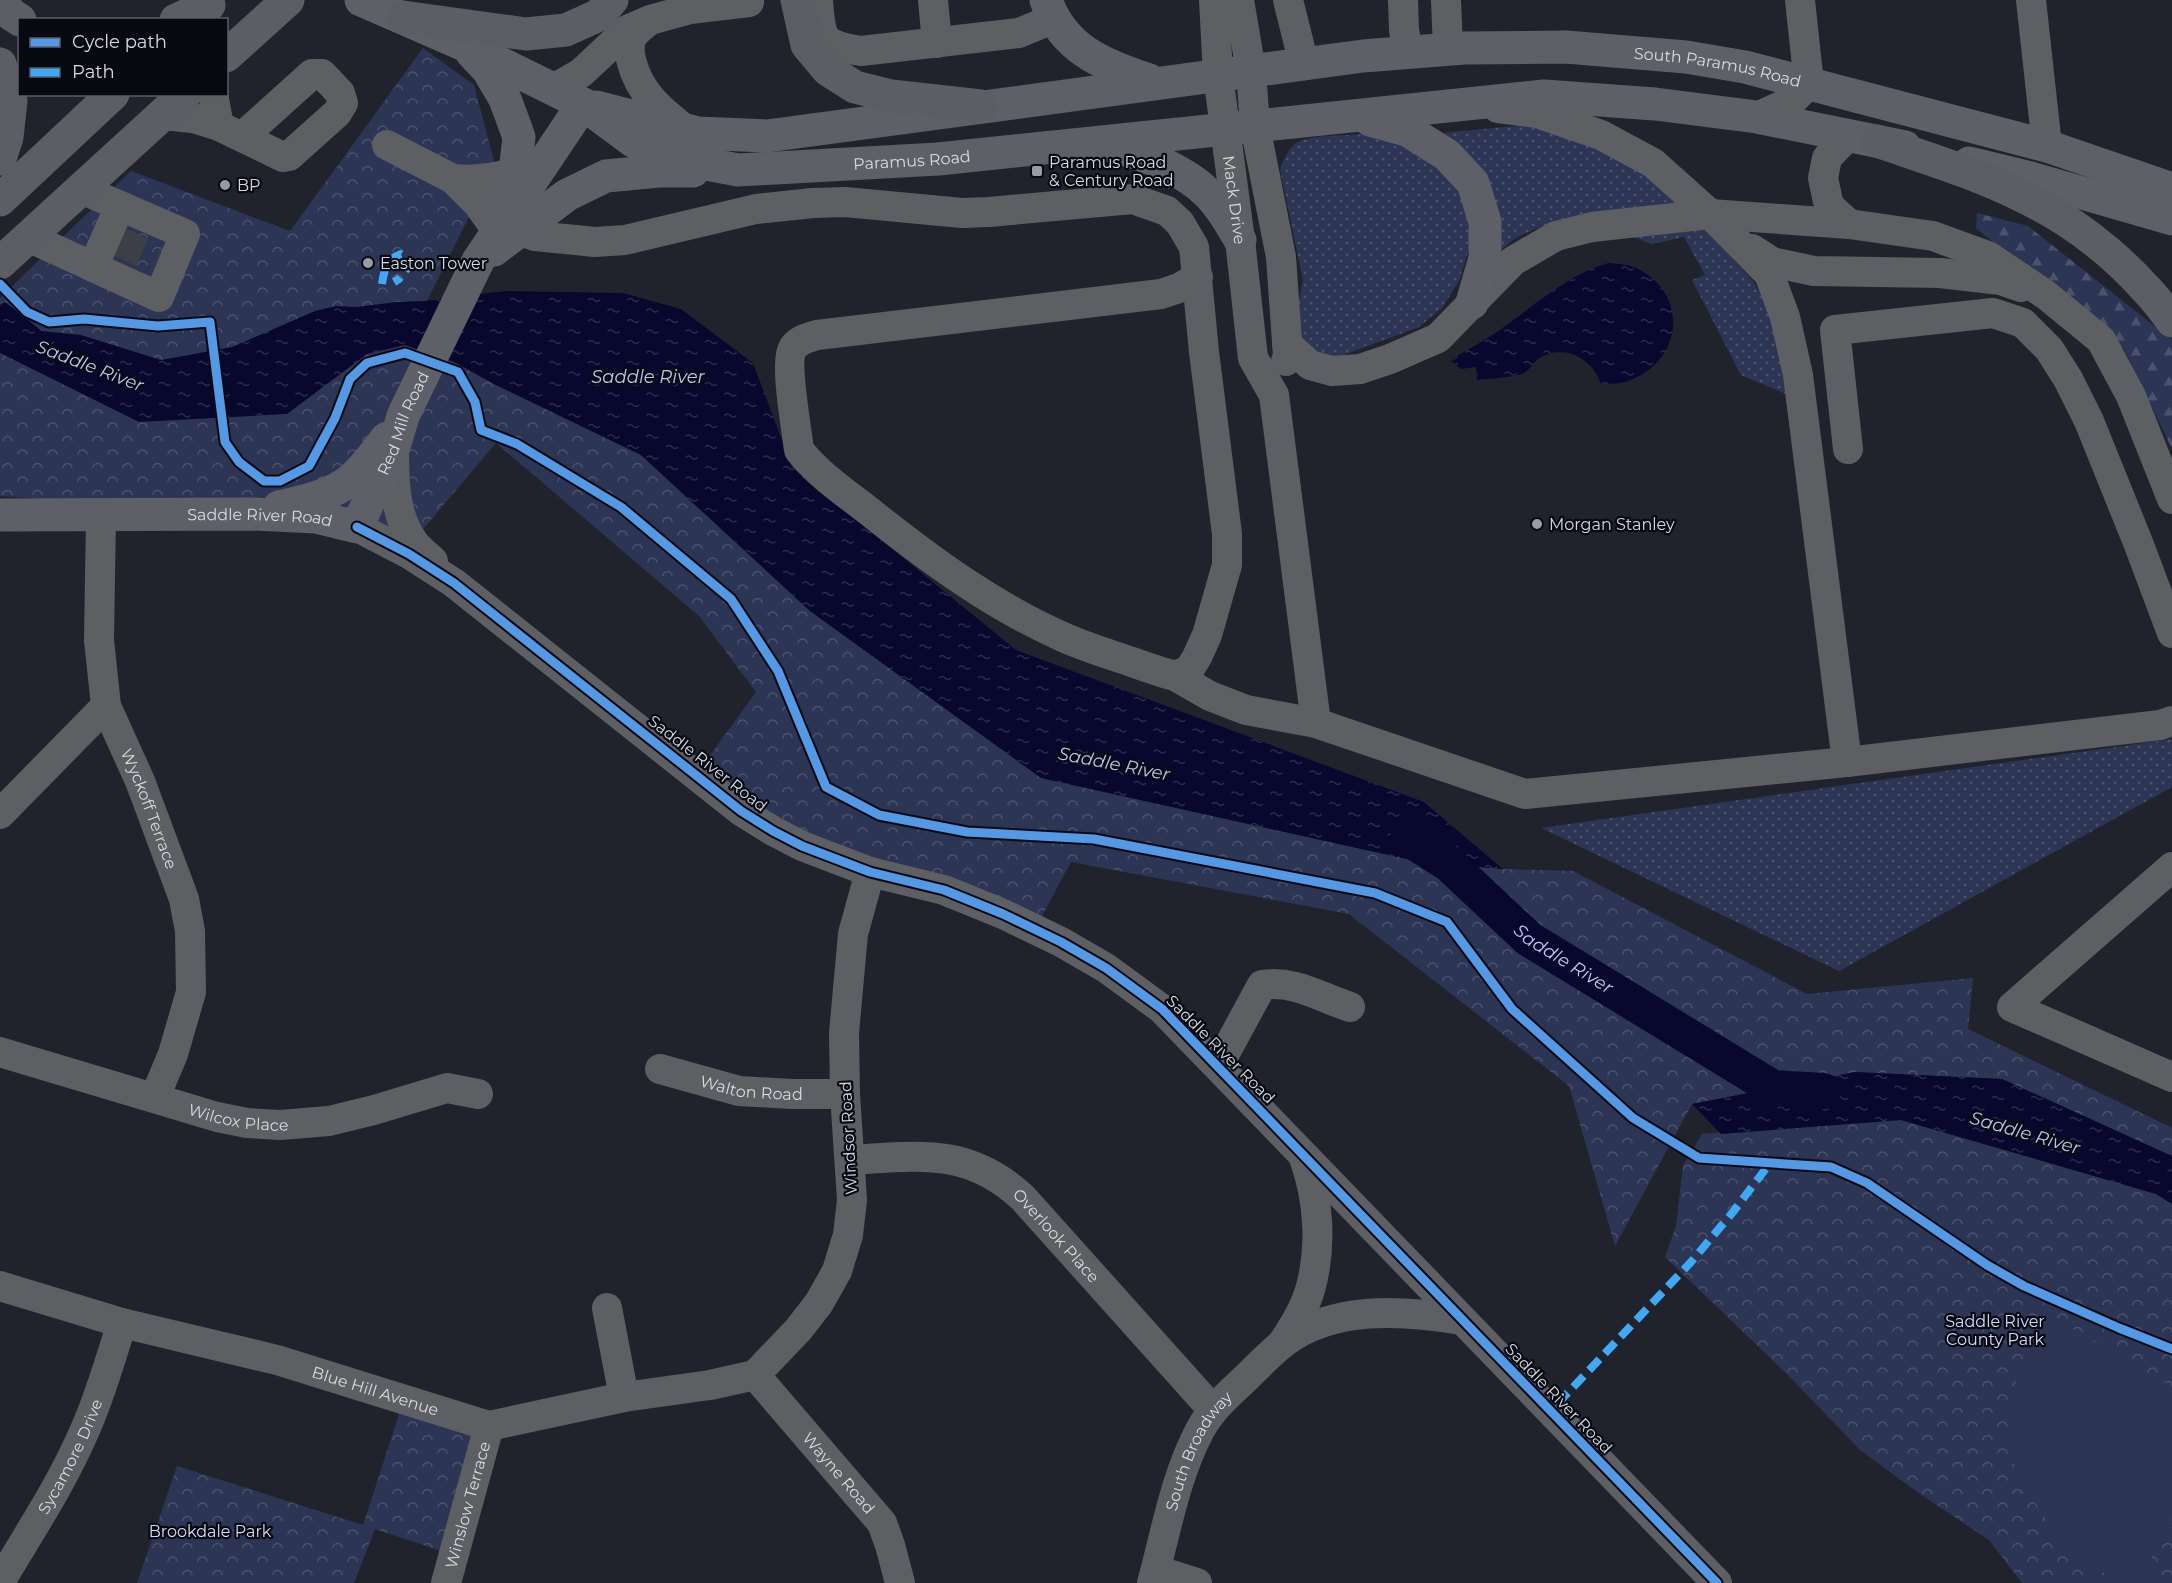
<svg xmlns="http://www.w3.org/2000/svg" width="2172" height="1583" font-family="Montserrat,sans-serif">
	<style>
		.grass { fill: url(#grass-dots) }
		.forest { fill: url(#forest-firs) }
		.park { fill: url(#park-crowns) }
		.pitch { fill: #2d3555 }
		.water { fill: url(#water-ripples) }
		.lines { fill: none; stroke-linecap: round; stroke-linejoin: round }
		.river { stroke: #08082f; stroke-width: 36 }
		.minor-tunnel { stroke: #3c3f48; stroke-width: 30; stroke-dasharray: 30 15; stroke-linecap: butt }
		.minor { stroke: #5e5f63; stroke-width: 30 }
		.major { stroke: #5f6067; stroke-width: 33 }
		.highway { stroke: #5c5e64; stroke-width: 33 }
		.quiet { stroke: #3fa9f5; stroke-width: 8; stroke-dasharray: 15 8; stroke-linecap: butt }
		.cycleway-casing { stroke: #080a12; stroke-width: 13 }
		.cycleway { stroke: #5399e6; stroke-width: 9 }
		.poi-dot { fill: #979ba5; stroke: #080a12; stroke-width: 2 }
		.labels { text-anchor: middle; stroke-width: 4.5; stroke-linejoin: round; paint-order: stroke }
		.street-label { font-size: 16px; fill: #d7dbe6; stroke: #080a12 }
		.poi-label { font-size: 16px; fill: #d7dbe6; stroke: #080a12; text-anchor: start }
		.park-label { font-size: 16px; fill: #d4ddfd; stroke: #080a12 }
		.water-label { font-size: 18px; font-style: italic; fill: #bbc8f6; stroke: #080a12 }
	</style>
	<defs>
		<pattern id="grass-dots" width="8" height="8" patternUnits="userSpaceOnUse" patternTransform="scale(1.5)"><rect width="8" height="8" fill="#2d3555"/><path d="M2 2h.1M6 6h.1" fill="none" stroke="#4b526d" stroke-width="1.8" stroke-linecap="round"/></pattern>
		<pattern id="forest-firs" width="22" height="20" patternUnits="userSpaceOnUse" patternTransform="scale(1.5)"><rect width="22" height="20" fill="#2d3555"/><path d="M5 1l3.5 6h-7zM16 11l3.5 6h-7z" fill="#4b526d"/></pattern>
		<pattern id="park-crowns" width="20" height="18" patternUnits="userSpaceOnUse" patternTransform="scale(1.5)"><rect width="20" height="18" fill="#2d3555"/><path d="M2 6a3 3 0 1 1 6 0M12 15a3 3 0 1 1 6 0" fill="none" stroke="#4b526d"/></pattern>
		<pattern id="water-ripples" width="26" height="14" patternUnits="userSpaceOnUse" patternTransform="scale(1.5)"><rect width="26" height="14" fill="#08082f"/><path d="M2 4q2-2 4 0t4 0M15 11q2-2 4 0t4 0" fill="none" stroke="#2b2b4d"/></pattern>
	</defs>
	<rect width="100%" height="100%" fill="#21232c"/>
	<path class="grass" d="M1524,125l95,25 58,55c-49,6 -120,8 -162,34 -8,4 -14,12 -21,18l-32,-102 -19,-22z
		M1364,134l48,9 44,38 11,26 3,38 -11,36 -17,27 -23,19 -81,30h-17l-27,-22 1,-14 8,-41 -23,-110c3,-9 7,-18 14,-25 11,-11 53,-9 70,-11z
		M1701,224l52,57 20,37 13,76 -45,-19 -49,-95 13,-5 -21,-38 -32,7 -27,-10z
		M2172,739v48l-333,184 -298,-143z"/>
	<path class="forest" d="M1977,213l51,13 144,114v109l-48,-100 -148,-121z"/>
	<path class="park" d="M423,48l51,37 21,80 -90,180 50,17 39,22 147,71 169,156 231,167 379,84 83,7 70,2 234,123 166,-16 -5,51 204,99v28l-170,-77 -147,-7 -163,32 -77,142 -46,-160 -220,-172 -278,-52 -36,67 -165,-57 -174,-97 60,-83 -57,-76 -203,-173 -83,98 -4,13 -157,-40 -252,-18v-198l131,-127 159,60z
		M1901,1120l255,74 16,10v379h-150l-33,-43 -69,-46 -60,-44 -72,-75 -123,-118 11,-31 7,-60 19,-32z
		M404,1399l85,27 -36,129 -78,-26 -21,54h-217l40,-117 186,59z"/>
	<path class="pitch" d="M2044,1312l128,75v132l-34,64h-18l-53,-34 -51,-74 -10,-68z"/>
	<path class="water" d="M1609,263c9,1 19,1 27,5 52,24 48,90 -3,111 -10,5 -21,5 -32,5 -8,-25 -35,-40 -60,-27 -7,4 -11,13 -17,16 -8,4 -36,6 -47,7l-1,-13 -15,2 -10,-8 7,-3 -1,-2c15,-9 30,-17 44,-27 31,-22 72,-58 108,-66z
		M504,291l119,2 58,16 72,54 39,104 224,183 408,152 79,67 -83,-7 -379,-84 -231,-167 -169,-156 -147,-71 -40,-22 -49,-17 -38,9 -80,60 -148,8 -139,-69v-48l5,-3 37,29 39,4 80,25 71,-13 83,-36 21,-5 21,1 39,-5 28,-1z
		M1855,1072l147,7 170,77v48l-16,-10 -255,-74 -180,14 -29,-30z"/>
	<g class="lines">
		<path class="river" id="s1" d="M1408,838l41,26 80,75 244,149 50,3"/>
		<path class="minor-tunnel" d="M115,240l42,19"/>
		<g class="minor">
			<path d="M818,0c3,39 2,44 43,51l158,-18 34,-14"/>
			<path d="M933,0l4,43"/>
			<path id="s2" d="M1214,0l4,75 22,165 13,118 21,37 42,328"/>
			<path d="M1239,0l12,71 4,55 26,131 7,99 -2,5"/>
			<path d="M1288,0l16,64"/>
			<path d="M1403,0l1,30 4,22"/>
			<path d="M1446,0l2,49"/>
			<path d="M2031,0l16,146"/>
			<path d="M646,23c-5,5 -13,10 -15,17 -2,7 -1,17 1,23 8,31 30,48 54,67"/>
			<path d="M553,89l28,-16 46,-43 23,-10 40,-11 59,-7v-2"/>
			<path d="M1498,108l39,5 64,22 52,28 57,51 59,60 16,43 13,58 49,387"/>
			<path d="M163,115l30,3 26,8 -6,-32"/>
			<path d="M1757,117l35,-16 17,-17 -9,-84"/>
			<path d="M219,126l64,31 6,-1 48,-43 6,-10 -3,-10 -18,-19h-10l-70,63"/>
			<path d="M387,145l66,34 25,25 15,21"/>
			<path d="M453,179c23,2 41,0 62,-7"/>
			<path d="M1849,224l-20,-18 -6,-28 4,-20 22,-23"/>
			<path d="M521,231l14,5 60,6 30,-2 131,-31 57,-6 32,-1 117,11 27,-1 144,-13 34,12 13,12 14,24 10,105 23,182v31l-20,70 -10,22 -8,13 -14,6c-15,-4 -29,-9 -43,-14 -23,-8 -47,-15 -69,-25 -68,-30 -130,-75 -188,-121 -26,-21 -56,-40 -76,-66 -2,-19 -15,-89 -6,-102 6,-9 15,-10 24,-13l344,-41 18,-6 19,-11"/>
			<path d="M28,237l131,60 26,-63 -104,-45"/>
			<path d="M1752,249l20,13 42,9 126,2 61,7 20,7"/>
			<path d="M93,267l27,-61"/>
			<path d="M1287,344l23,21 22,6 28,-2 30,-10 48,-21 75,-77 43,-25 36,-9 118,-13 139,10 84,12 55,20 58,39 55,45 30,56 41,103"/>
			<path d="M394,447c0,31 0,68 19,94 5,8 14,14 20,20"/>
			<path d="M1848,449l-13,-119 158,-17 30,10 26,26 19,30 21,42 50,124 33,88"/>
			<path id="s3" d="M101,516l-2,124 7,66 34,75 44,118 6,32 1,61 -18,62 -18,43"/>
			<path d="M357,527l52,27 45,29 287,228 32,20 29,15 68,26 74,18 59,24 58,28 45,26 56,41 555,574"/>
			<path d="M1175,676l35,20 36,14 70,13 209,71 322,-32 313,-37 12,-4"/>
			<path d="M0,814l106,-108"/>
			<path d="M2172,867l-160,140 160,70"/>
			<path id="s4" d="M0,1052l217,65 30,6 33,2 49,-4 45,-11 73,-22 31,6"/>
			<path d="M1218,1066l44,-81c32,-5 58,12 88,22"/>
			<path id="s5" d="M660,1069l79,22 53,3h53"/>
			<path id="s6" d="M850,1160c69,-4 118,-13 173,38l190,212"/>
			<path id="s7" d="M0,1286l122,37 155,37 212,66 135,-29 86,-12 45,-10"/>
			<path d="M607,1308l17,89"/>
			<path d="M1282,1344c11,-17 22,-34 28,-54 12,-43 9,-90 -6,-132"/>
			<path d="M755,1375l43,-45 21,-27 18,-32 11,-36 4,-35 -7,-106 -1,-61 9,-99 17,-62"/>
			<path id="s8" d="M755,1375l127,148 8,22 10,38"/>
			<path d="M1156,1570l41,13"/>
			<path id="s9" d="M0,1582c29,-49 61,-97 84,-150 16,-35 26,-72 38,-109"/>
			<path id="s10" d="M446,1583l43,-157"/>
			<path id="s11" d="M1152,1583c14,-51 23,-106 48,-153 12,-22 30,-37 48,-54 11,-11 22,-22 34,-32 50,-39 121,-34 180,-24"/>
		</g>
		<g class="major">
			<path id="s12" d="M361,0l103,45 119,59 50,37 47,18 58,11 200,-11 606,-63 111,8 102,13 148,30"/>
			<path d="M1046,0c17,49 57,65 103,80"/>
			<path d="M472,53l16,17 17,29 14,38 -4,35 -13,32"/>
			<path id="s13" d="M596,107l102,26 69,3 596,-80 101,-8 102,-1 120,10 59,10 302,79 125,43"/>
			<path d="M1370,120l37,10 40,25 26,28 12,39v36l-13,45"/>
			<path d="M1110,146c36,8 85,28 107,58 9,11 16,24 23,36"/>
			<path d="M1969,163l58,14 145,42"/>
			<path d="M494,250l73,-55 39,-19 53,-5h34"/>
			<path d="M279,507c22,-5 46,-10 66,-23 16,-10 29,-30 41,-45"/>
			<path id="s14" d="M0,515l252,-1 64,3 41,10 37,-80 9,-31 75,-155 105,-157"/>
		</g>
		<path class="highway" d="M797,0l10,45 21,25 27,17 36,9 90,10
			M0,1l12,14 8,5
			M403,17l123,17 40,-4 33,-15 13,-15
			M176,20l33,-15
			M226,56l62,-56
			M0,64l11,37 -4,36 -7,22
			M1877,141c49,17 99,32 145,55 46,22 90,55 124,93 10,10 18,21 26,32
			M0,200l113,-106
			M0,263l185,-169"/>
		<path class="quiet" d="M382,284c2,-14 5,-25 19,-30l9,6v5l-11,14 -5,3
			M1561,1405v-5l130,-138 42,-50 37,-49"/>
		<g class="cycleway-casing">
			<path id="cycleway" d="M0,284l27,28 22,10 35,-3 74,7 52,-4 15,120 14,20 25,19h16l29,-15 26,-48 15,-39 17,-16 38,-10 53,19 17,30 6,28 36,14 104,63 110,92 47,72 48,116 53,28 88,17 127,7 281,54 72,29 65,87 121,109 66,40 132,9 36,16 120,82 37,21 95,42 53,21
				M357,527l52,27 45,29 287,228 32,20 29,15 68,26 74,18 59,24 58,28 45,26 56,41 555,574"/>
		</g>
		<use href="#cycleway" class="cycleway"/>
	</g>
	<g class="poi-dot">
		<rect x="1031" y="165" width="12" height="12" rx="3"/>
		<circle cx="225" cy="185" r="6"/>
		<circle cx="368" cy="263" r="6"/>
		<circle cx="1537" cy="524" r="6"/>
	</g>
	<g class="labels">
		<g class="street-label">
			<text dy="6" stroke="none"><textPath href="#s13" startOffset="1132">South Paramus Road</textPath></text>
			<text dy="6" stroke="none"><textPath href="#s12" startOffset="591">Paramus Road</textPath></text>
			<text dy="6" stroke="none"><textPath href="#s2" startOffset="201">Mack Drive</textPath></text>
			<text dy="6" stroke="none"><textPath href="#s14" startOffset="472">Red Mill Road</textPath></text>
			<text dy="6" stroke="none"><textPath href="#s14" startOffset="260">Saddle River Road</textPath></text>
			<text transform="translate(708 763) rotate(38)" y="6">Saddle River Road</text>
			<text dy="6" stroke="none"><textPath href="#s3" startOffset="302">Wyckoff Terrace</textPath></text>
			<text transform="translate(1221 1049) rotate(45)" y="6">Saddle River Road</text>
			<text dy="6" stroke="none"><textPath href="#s5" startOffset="94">Walton Road</textPath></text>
			<text dy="6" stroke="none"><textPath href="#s4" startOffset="248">Wilcox Place</textPath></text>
			<text transform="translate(848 1138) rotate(-93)" y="6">Windsor Road</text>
			<text dy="6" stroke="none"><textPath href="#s6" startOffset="234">Overlook Place</textPath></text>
			<text dy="6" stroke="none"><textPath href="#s7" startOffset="390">Blue Hill Avenue</textPath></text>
			<text transform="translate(1559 1398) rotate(46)" y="6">Saddle River Road</text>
			<text dy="6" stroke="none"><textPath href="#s11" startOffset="141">South Broadway</textPath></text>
			<text dy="6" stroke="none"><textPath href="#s9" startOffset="144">Sycamore Drive</textPath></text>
			<text dy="6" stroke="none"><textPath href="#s8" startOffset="129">Wayne Road</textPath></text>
			<text dy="6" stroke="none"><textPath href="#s10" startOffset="81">Winslow Terrace</textPath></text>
		</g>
		<g class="poi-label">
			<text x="1049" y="168">Paramus Road<tspan x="1049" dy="18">&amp; Century Road</tspan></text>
			<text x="237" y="191">BP</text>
			<text x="380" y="269">Easton Tower</text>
			<text x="1549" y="530">Morgan Stanley</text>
		</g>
		<g class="park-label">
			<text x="1995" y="1327">Saddle River<tspan x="1995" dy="18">County Park</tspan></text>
			<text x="210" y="1537">Brookdale Park</text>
		</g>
		<g class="water-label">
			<text transform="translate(90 366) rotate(21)" y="6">Saddle River</text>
			<text x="648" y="383">Saddle River</text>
			<text transform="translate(1114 764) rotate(11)" y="6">Saddle River</text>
			<text dy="6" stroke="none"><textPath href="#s1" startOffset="198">Saddle River</textPath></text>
			<text transform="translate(2025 1133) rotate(16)" y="6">Saddle River</text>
		</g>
	</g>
	<rect x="18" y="18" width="210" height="78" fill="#080a12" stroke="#5b5e67" stroke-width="1.5"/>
	<rect x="30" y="38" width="30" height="9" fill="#5399e6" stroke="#5b5e67" stroke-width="1.5"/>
	<text x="72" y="48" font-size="18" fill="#d7dbe6">Cycle path</text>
	<rect x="30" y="68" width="30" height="9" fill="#3fa9f5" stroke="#5b5e67" stroke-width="1.5"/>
	<text x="72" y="78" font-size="18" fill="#d7dbe6">Path</text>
</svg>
